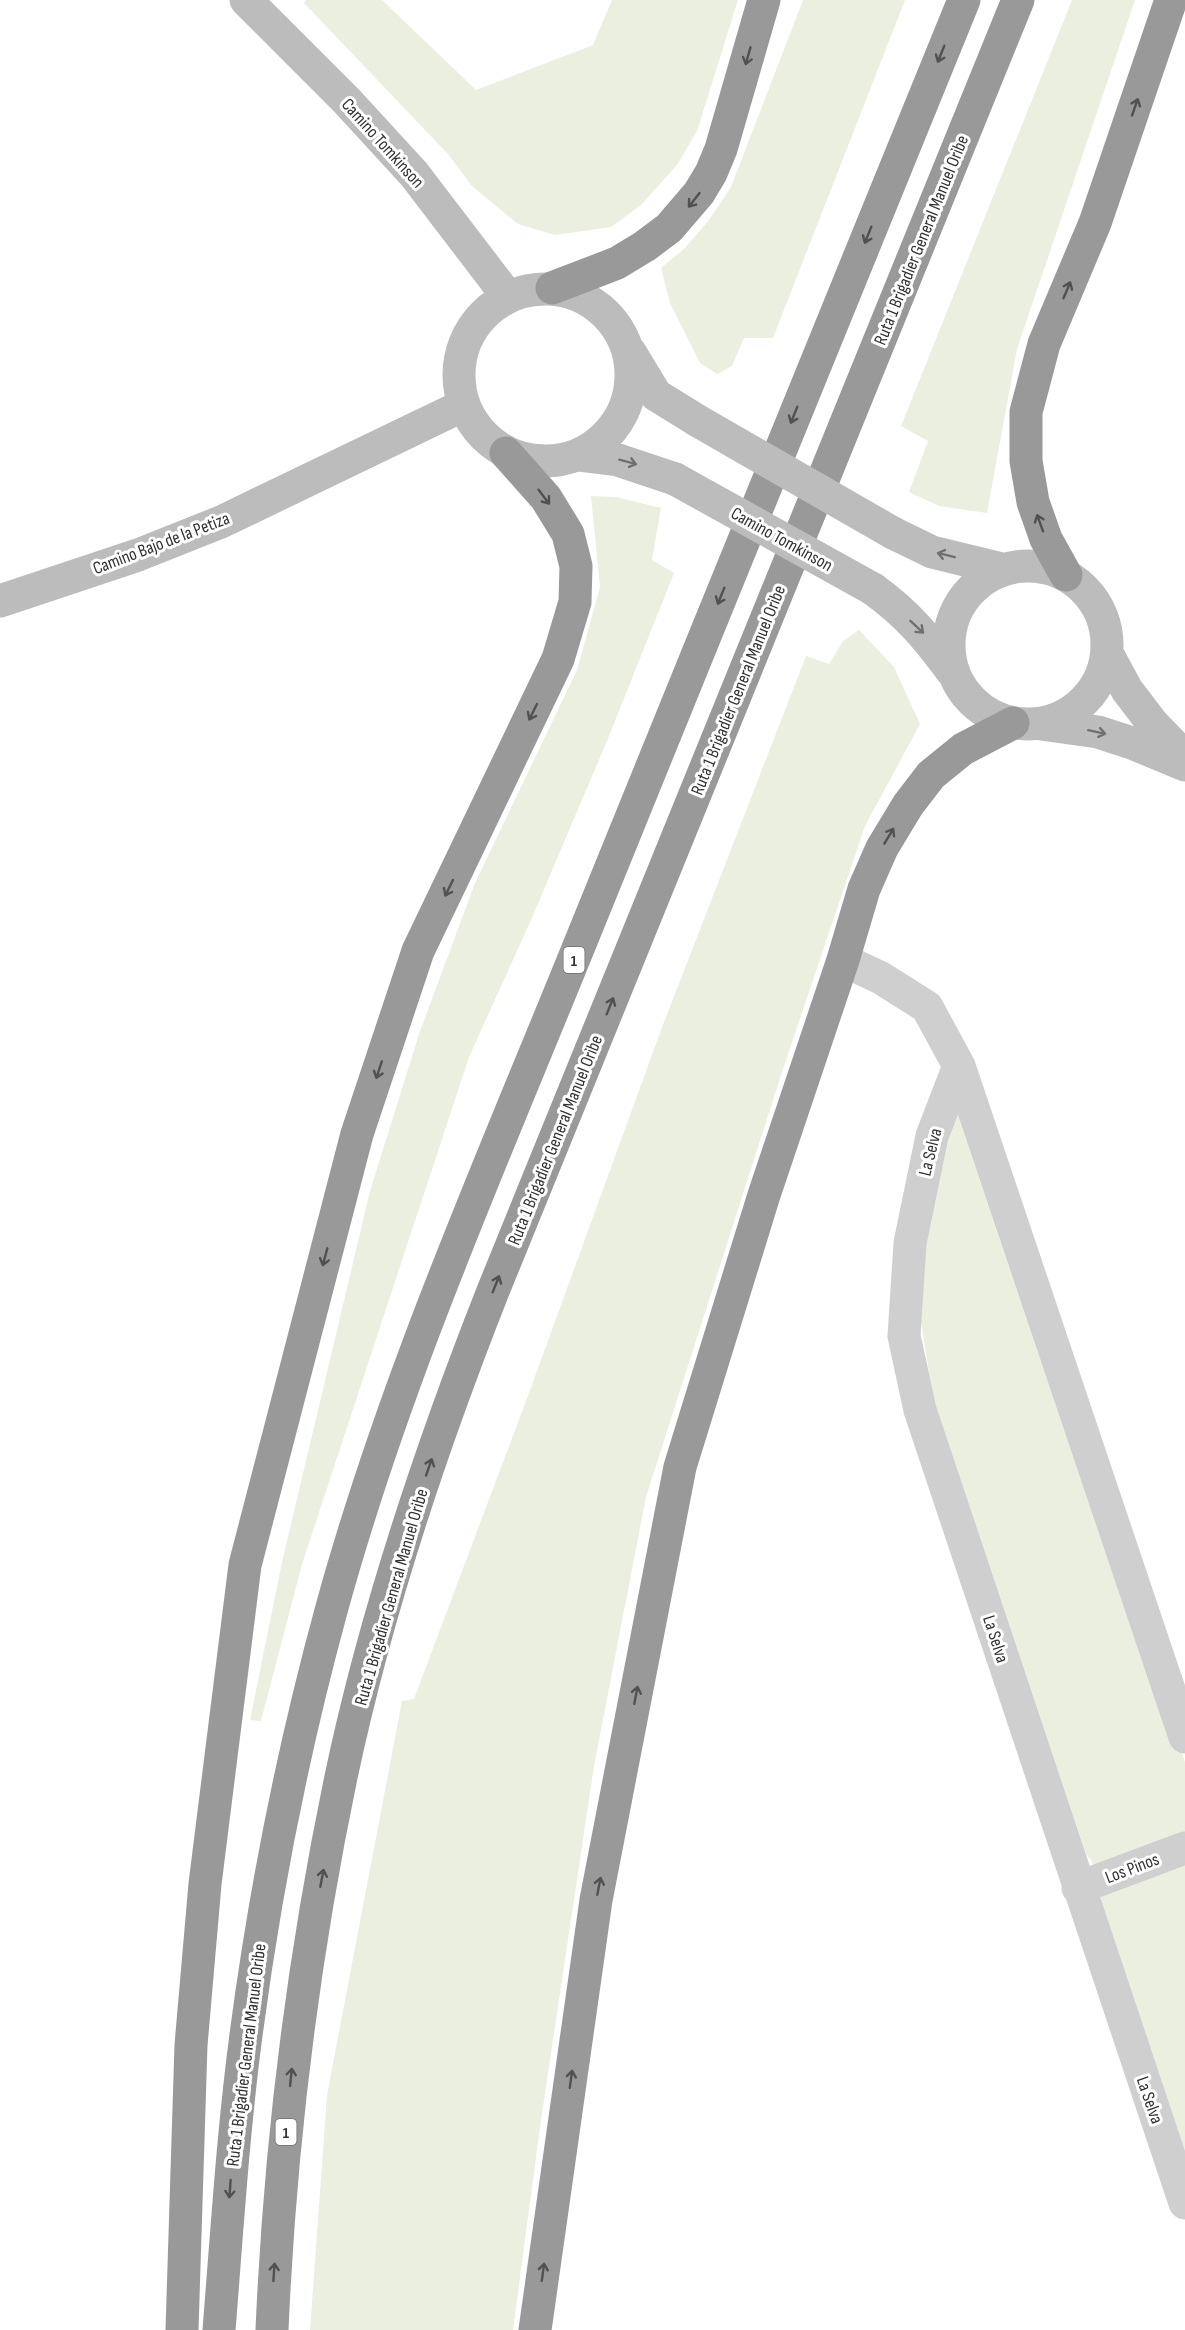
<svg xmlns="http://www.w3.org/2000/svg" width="1185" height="2330" font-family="'Sofia Sans Condensed',sans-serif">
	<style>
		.green { fill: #ebefe0 }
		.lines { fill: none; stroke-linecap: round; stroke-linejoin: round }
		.street { stroke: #cfcfcf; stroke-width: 33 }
		.secondary { stroke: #bcbcbc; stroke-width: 33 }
		.highway { stroke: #999; stroke-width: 33 }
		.secondary-bridge { stroke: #bcbcbc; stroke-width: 33 }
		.oneway { stroke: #515151 }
		.oneway2 { stroke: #707070 }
		.labels { text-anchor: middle; stroke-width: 6; stroke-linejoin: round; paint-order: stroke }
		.shield { fill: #fff; stroke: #707070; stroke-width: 1.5 }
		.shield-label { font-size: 16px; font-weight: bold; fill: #323232 }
		.street-label { font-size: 18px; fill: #323232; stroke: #fff }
	</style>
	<rect width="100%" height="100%" fill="#fff"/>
	<path class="green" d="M306,0h76l94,90 117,-45 19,-45h126l-41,131 -20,34 -36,40 -30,22 -56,8 -37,-11 -46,-38 -24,-32 -144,-151z
		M803,0h102l-132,338h-29l-12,28 -15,8 -17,-11 -30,-60 -9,-35 24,-20 24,-28 22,-33z
		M1072,0h63l-118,349 -30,164 -48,-7 -30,-14 19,-51 -27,-15z
		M591,496l25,1 45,11 -9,52 22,13 -67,168 -76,179 -62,137 -167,507 -41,157 -11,-1 32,-158 88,-371 49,-157 56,-151 102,-213 23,-83z
		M859,630l35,37 26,57 -55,102 -82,243 -137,428 -52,269 -53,354 -28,210h-203l17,-235 75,-394 12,-2 115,-306 132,-363 145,-374 23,8 14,-23z
		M958,1092l227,670v74l-88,32 -11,-14 -151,-441 -17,-112 7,-103z
		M1185,1863v324l-86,-288 13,-10z"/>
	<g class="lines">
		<path class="street" d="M843,960l38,18 46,29 32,59 226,671
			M959,1066l-27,70 -22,107 -6,93 16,74 265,793
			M1078,1888l107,-40"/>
		<path class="secondary" d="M246,0l101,101 67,73 94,123
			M459 375a86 86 0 1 1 172 0a86 86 0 1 1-172 0Z
			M630,352l26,43 42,26
			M578,455l40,5 57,19
			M893,533l39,19 70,17
			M949 645a79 79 0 1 1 158 0a79 79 0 1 1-158 0Z
			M873,589c36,26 55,50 81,85
			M0,601l138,-46 83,-33 243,-117
			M1107,653l20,37 26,34 32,33
			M1041,724l57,8 34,11 53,22"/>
		<path class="highway" d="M552,288l65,-25 28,-17 24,-18 30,-35 12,-20 10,-24 43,-149
			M1066,575l-20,-36 -13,-37 -7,-41v-49l18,-68 51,-121 76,-223
			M182,2330l9,-285 14,-161 40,-319 112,-431 61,-183 140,-292 17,-57 1,-36 -8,-32 -22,-36 -40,-45
			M219,2330c8,-99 14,-197 27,-295 19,-144 47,-285 85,-424 62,-227 158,-443 246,-660 129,-317 257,-634 387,-951
			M272,2330c8,-186 31,-371 69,-553 35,-166 90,-329 152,-486l525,-1291
			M535,2330l61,-430 84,-433 84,-272 79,-235 21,-71 18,-41 26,-43 23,-30 32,-26 50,-26"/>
		<path class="secondary-bridge" d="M698,421l195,112
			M675,479l198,110"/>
	</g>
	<defs><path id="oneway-shaft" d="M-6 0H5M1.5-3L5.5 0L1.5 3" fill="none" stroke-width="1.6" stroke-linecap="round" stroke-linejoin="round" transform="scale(1.5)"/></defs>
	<g class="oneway">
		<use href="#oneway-shaft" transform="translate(941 54) rotate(112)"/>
		<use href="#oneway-shaft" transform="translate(748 56) rotate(106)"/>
		<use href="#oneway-shaft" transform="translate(1135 107) rotate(-71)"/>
		<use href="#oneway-shaft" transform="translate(694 200) rotate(128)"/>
		<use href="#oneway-shaft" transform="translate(868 235) rotate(112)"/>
		<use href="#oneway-shaft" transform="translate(1067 290) rotate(-67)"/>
		<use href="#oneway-shaft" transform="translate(794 415) rotate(112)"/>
		<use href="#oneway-shaft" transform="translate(544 497) rotate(53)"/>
		<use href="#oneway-shaft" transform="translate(1040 523) rotate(-110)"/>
		<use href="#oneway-shaft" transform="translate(721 596) rotate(112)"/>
		<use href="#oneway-shaft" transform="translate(533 712) rotate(116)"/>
		<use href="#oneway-shaft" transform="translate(889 836) rotate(-59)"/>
		<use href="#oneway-shaft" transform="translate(449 888) rotate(116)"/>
		<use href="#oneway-shaft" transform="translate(610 1006) rotate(-68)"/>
		<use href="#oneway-shaft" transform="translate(379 1070) rotate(108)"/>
		<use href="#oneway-shaft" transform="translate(325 1257) rotate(105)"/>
		<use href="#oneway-shaft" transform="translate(496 1284) rotate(-68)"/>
		<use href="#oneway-shaft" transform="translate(429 1467) rotate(-71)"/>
		<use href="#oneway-shaft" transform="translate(636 1695) rotate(-79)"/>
		<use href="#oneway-shaft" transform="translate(322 1878) rotate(-79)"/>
		<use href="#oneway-shaft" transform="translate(599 1886) rotate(-79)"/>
		<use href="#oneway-shaft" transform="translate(291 2077) rotate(-84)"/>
		<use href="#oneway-shaft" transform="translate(571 2079) rotate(-82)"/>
		<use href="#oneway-shaft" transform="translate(230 2189) rotate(94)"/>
		<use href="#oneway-shaft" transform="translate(274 2272) rotate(-86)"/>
		<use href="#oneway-shaft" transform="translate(543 2272) rotate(-82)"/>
	</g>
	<g class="oneway2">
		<use href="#oneway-shaft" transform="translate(628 462) rotate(15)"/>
		<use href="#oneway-shaft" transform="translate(946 555) rotate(-166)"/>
		<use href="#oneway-shaft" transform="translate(917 627) rotate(43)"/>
		<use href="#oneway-shaft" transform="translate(1097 732) rotate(12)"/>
	</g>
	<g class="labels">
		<g class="shield">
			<rect x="563.5" y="947" width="21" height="26" rx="4.5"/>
			<rect x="275.5" y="2119" width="21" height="26" rx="4.5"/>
		</g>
		<g class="shield-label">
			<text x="574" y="966">1</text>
			<text x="286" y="2138">1</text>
		</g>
		<g class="street-label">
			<text transform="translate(383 143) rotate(48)" y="6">Camino Tomkinson</text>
			<text transform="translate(921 240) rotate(-68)" y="6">Ruta 1 Brigadier General Manuel Oribe</text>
			<text transform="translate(782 539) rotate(29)" y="6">Camino Tomkinson</text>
			<text transform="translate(161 543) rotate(-21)" y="6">Camino Bajo de la Petiza</text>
			<text transform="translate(738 690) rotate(-68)" y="6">Ruta 1 Brigadier General Manuel Oribe</text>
			<text transform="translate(555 1140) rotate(-68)" y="6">Ruta 1 Brigadier General Manuel Oribe</text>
			<text transform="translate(930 1152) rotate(-76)" y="6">La Selva</text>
			<text transform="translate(391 1597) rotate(-74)" y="6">Ruta 1 Brigadier General Manuel Oribe</text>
			<text transform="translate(996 1639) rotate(72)" y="6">La Selva</text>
			<text transform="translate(1132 1868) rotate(-21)" y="6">Los Pinos</text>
			<text transform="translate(246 2055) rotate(-83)" y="6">Ruta 1 Brigadier General Manuel Oribe</text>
			<text transform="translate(1150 2100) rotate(71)" y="6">La Selva</text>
		</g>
	</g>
</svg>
